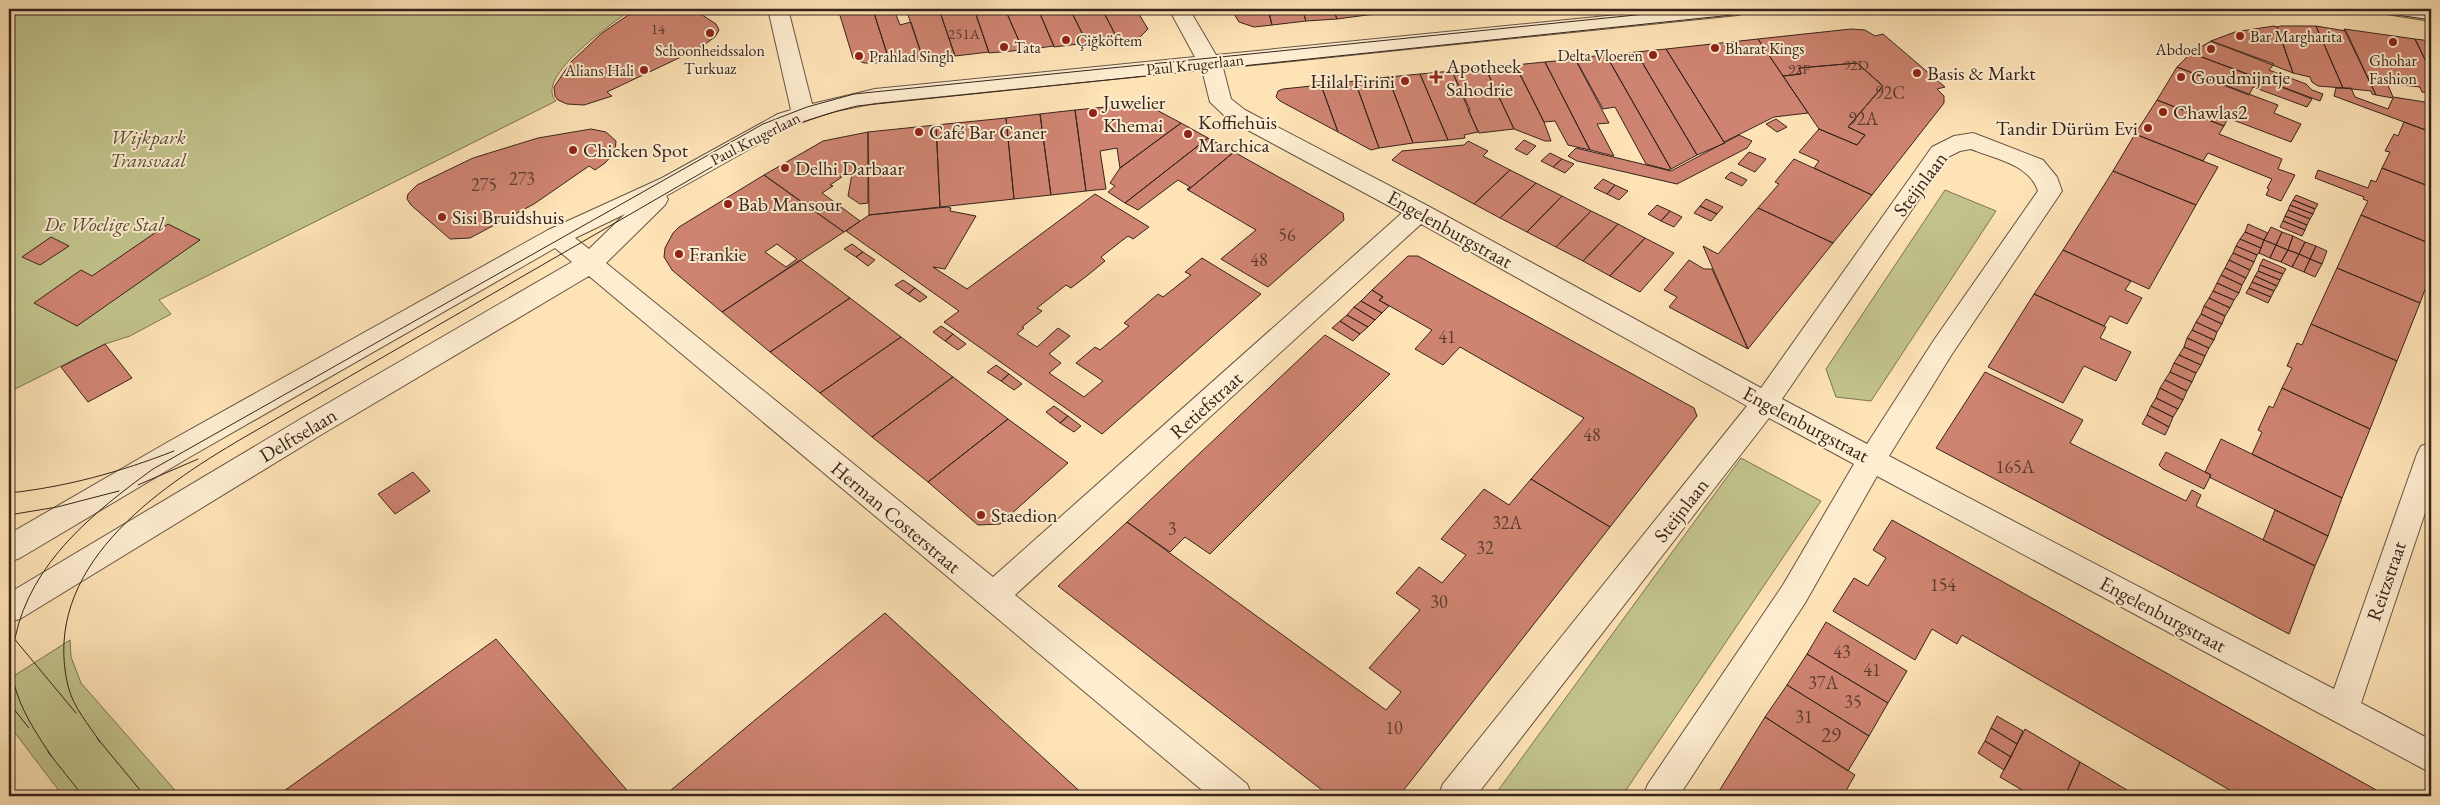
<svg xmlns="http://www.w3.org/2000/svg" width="2440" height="805" font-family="'EB Garamond',serif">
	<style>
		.green { fill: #c2c38c; stroke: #7c7454 }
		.building { fill: #cf8471; stroke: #36241c; fill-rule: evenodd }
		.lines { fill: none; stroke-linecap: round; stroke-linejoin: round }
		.minor-casing { stroke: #685442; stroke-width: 2 }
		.minor { fill: #feedd0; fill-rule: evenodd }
		.tram { stroke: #36241c; stroke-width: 1 }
		.poi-dot { fill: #8f2418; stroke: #feedd0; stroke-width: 2 }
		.labels { text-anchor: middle; stroke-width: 4; stroke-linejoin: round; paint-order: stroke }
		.far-number-label { font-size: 15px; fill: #5c3c31 }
		.far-poi-label { font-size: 16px; fill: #36241c; stroke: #feedd0; text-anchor: start }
		.far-street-label { font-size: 16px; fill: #36241c; stroke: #feedd0 }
		.number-label { font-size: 18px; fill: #5c3c31 }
		.poi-label { font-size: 20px; fill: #36241c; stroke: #feedd0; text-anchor: start }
		.park-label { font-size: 20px; font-style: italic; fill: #594c38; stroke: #feedd0 }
		.street-label { font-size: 20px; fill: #36241c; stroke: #feedd0 }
		.near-number-label { font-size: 21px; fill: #5c3c31 }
	</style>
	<rect width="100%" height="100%" fill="#fee3b6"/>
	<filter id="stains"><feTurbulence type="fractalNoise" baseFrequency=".004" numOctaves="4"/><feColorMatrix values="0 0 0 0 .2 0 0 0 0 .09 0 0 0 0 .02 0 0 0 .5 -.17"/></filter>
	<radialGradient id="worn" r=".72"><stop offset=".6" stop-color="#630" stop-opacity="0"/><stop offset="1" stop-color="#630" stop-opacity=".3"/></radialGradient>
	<path class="green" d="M9,9h624c-18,12 -100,68 -77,92l-397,199 12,14 -41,22 -25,8 -96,48z
		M1945,190l51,21 -125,190 -35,-4 -10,-28z
		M1741,458l80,43 -199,295h-128z
		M70,640l1,17 10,26 99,113h-117l-54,-71v-46z"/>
	<path class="building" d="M637,9h56l23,15 3,6 -4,7 -17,12 -91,43 5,4 -28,9 -17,-1 -9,-4 -3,-4 -1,-9 17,-25 31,-29z
		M838,9h61l-25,4 16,50h-26l-11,-5z
		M906,9l-11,3 5,13 11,-3 12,37 -33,4 -16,-50z
		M906,9h33l16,47 -32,3z
		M939,9h35l15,43 -34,4z
		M974,9h31l18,41 -34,3z
		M1005,9h33l16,37 -31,4z
		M1038,9h32l17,34 -33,4z
		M1070,9h32l16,31 -31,3z
		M1102,9h34l12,20 -9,9 -21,2z
		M1231,9h37l4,16 -18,2 -15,-5z
		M1268,9h34l4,12 -34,4z
		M1302,9h31l4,10 -31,2z
		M1333,9h32l2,6 -30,4z
		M1365,9h47l1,2 -46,4z
		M2274,26l3,1 16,46 -82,-32 24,-9z
		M2281,26h35l27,62 -25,-2 -6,-4 -2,-5 -17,-4 -16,-46z
		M2316,26l30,5 30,64 -4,-1 -1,-3 -28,-3z
		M1851,29l14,1 10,6 8,-2 62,53 -8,2 7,7v7l-72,92 -58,-27 5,-7 -20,-9 20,-23 38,16 8,-10 -17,-8 35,-41 -26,-23 -58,5 2,6 -18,2 -25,-37z
		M2344,29l71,10 16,33v21l-9,-1 -2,-5 -33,-4 6,14 38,6v29l-97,-36 2,-8h15l4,9 33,12 5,-11 -17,-3z
		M1758,39l50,74 -34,4 -50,25 -58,-93z
		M2415,39l16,2v31z
		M2211,41l63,23 -5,6 37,14 6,6 11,4 -3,7 -129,-48z
		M1666,49l58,93 1,1 -28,12 -61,-103z
		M1636,52l61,103 -26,14 -65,-114z
		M2191,53l106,40 15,6 -5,8 -54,-20 -4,8 -72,-28z
		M1606,55l65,114 -2,1 -23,-6 -31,-57 -12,2 -28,-51z
		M1575,59l34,64 -12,1 17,32 -24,-6 -45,-88z
		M1545,62l45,88 -22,-5 -13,-24 -11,1 -29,-57z
		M1857,63l26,23 -35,41 17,8 -8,10 -38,-16 -36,-53 18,-2 -2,-6z
		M1515,64l29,58 7,19h-6l-31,-12 -29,-62z
		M1485,67l29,62 -35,4 -11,-23h2l-18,-39z
		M2177,67l101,38 -4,8 27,11 -10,18 -63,-24 -4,8 -67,-26z
		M1452,71l26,61 -14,3 1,3 -17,2 -28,-66z
		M1420,74l28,66 -35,3 -25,-66z
		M1388,77l25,66 -34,5 -24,-67z
		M1355,81l24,67 -8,2 -33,-18 -17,-47z
		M1321,85l17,47 -58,-31 -4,-4 2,-6 5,-2z
		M2157,100l67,26 -5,8 63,25 -4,10 17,6 -14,26 -15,-6 3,-6 -2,-1 5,-9 -64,-26 -5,8 -68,-27z
		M1137,104l14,3 30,16 -61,45 -3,-20 -17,3 6,38 -20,2 -11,-81z
		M1075,110l11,81 -35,4 -11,-81z
		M1040,114l11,81 -37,4 -8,-81z
		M1006,118l8,81 -74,8 -4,-82z
		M1776,119l11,8 -10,5 -11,-8z
		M2404,122l27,10v55l-49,-19 8,-16 -5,-1 9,-17 4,2z
		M1181,123l27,15 -83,65 -17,-11 7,-6 -5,-3 10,-15z
		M936,125l4,82 -71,8 -1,-83z
		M591,129l15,3 10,9 -1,11 -10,11 -10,7 -6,-4 -55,38 -64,34 -20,1 -39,-34 -4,-6 1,-5 9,-9 56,-27 65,-20z
		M868,132v71l-8,1 -12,-8 4,-22 -12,2 2,1 -12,8 3,1 -11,7 38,28 -16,11 -80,-57 59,-34z
		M2135,134l83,33 -22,38 -83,-34z
		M1739,135l13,6 -5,7 -70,36 -100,-23 -9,-5 8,-8 95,23z
		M1208,138l26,14 -46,38 -1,-1 3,-2 -12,-7 -40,30 -13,-7z
		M1524,140l12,6 -9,9 -12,-6z
		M1468,141l20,10 -5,5 27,14 -36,34 -82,-44 10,-9 62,-6z
		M1234,152l109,61 1,7 -76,67 -47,-28 35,-29 -68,-40z
		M1749,152l17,7 -11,13 -17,-8z
		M1550,153l12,6 -9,8 -12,-6z
		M1562,159l12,5 -9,9 -12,-6z
		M1794,159l78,36 -39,48 -75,-35 21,-24 -4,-2z
		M2382,168l49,19v57l-70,-29 7,-14 -5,-2 1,-2 -49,-19 3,-8 50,18 3,-8 5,2z
		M1510,170l26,13 -36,35 -26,-14z
		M2113,171l83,34 -47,84 -86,-39z
		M1731,172l16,8 -5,6 -17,-8z
		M764,175l80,57 -122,80 -50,-42 -8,-13 1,-9 8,-15 6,-6zM777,244l20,15 -11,8 -21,-15z
		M1603,179l12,6 -8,9 -13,-6z
		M1536,183l26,13 -35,36 -27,-14z
		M1615,185l13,6 -9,9 -12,-6z
		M1095,194l54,33 -16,12 -5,-3 -27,21 4,4 -17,14 -17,13 -5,-3 -29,23 5,3 -20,16 2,1 -7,6 20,13 21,-19 12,8 -21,18 12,9 -12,10 35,24 19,-16 -27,-18 19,-16 5,3 29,-24 -5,-3 34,-29 5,3 28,-22 -6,-3 17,-14 59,36 -159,140 -158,-112 15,-11 -113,-80 23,-16 78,-8 4,1 -1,3 26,5 -31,53 -12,-2 34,22z
		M2296,195l22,9 -3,5 -22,-9z
		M1562,196l29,15 -35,36 -29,-15z
		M1706,199l17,8 -6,7 -17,-8z
		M2293,200l22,9 -2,5 -23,-9z
		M1657,205l13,6 -9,10 -13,-7z
		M2290,205l23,9 -3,5 -22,-9z
		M1700,206l17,8 -6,7 -17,-8z
		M1758,208l75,35 -85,106 -45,-103 15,8z
		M2288,210l22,9 -3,6 -22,-9z
		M1591,211l27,13 -35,37 -27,-14z
		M1670,211l12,6 -8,10 -13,-6z
		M2361,215l70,29v29l-11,30 -83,-35z
		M2285,216l22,9 -2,5 -22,-9z
		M2283,221l22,9 -3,6 -22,-9z
		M168,224l32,16 -123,86 -43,-23 47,-33 11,6z
		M1618,224l27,14 -35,38 -27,-15z
		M2248,224l20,9 -4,7 -19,-8z
		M2271,227l11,5 -6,13 -12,-5z
		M2245,232l19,8 -3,8 -21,-9z
		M2282,232l11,4 -5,14 -12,-5z
		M2293,236l12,6 -6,12 -11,-4z
		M51,237l18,9 -29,19 -18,-8z
		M1645,238l29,15 -34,39 -30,-16z
		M2240,239l21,9 -2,5 -2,2 -21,-9z
		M2264,240l12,5 -6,13 -11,-5z
		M2305,242l11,4 -6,13 -11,-5z
		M852,244l11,8 -7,5 -12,-8z
		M2276,245l12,5 -7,12 -11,-4z
		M2236,246l21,9 -3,7 -21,-9z
		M2316,246l11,5 -5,13 -12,-5z
		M2063,250l68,31 -6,9 17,8 -15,26 -17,-8 -6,10 -70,-32z
		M2288,250l11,4 -7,13 -11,-5z
		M863,252l12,8 -7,6 -12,-9z
		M2233,253l21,9 -4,8 -21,-10z
		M2299,254l11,5 -6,13 -12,-5z
		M1408,256h10l276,152 3,8 -87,111 -79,-48 53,-61 -124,-71 -17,18 -28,-16 17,-19 -53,-30 4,-3 -11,-7z
		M2263,259l23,10 -3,5 -23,-9z
		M2310,259l12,5 -7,13 -11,-5z
		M800,260l50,38 -80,54 -48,-40z
		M1689,260l15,9h8l36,80 -79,-42 8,-10 -13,-7z
		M2229,260l21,10 -4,8 -21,-10z
		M2260,265l23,9 -3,6 -22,-9z
		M2225,268l21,10 -4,7 -21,-10z
		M2337,268l83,35 -23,58 -86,-37z
		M2258,271l22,9 -3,6 -22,-10z
		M2221,275l21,10 -3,8 -22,-10z
		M2255,276l22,10 -3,5 -22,-9z
		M903,280l12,8 -7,6 -13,-9z
		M2252,282l22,9 -3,6 -22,-9z
		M2217,283l22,10 -5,7 -21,-9z
		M915,288l12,9 -7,5 -12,-8z
		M2249,288l22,9 -3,6 -22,-10z
		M1372,290l11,7 -4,3 10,6 -7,7 -21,-12z
		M2213,291l21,9 -4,8 -21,-10z
		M2034,294l72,33 -6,11 31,14 -15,29 -32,-15 -21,37 -75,-36z
		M850,298l51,39 -81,56 -50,-41z
		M2209,298l21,10 -5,8 -21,-10z
		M1361,301l21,12 -7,7 -21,-13z
		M2204,306l21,10 -3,8 -21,-10z
		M1354,307l21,13 -7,7 -21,-12z
		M2201,314l21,10 -5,8 -21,-10z
		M1347,315l21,12 -8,7 -20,-13z
		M1340,321l20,13 -7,7 -21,-13z
		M2196,322l21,10 -3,8 -22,-10z
		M2311,324l86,37 -27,68 -88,-41 10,-20 -5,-2 10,-23 5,2z
		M941,326l12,8 -8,7 -12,-9z
		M2192,330l22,10 -5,8 -22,-10z
		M953,334l13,10 -8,6 -13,-9z
		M1325,335l65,39 -180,180 -25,-17 -15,15 -43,-30z
		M901,337l52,40 -81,60 -52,-44z
		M2187,338l22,10 -4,8 -21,-9z
		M105,344l27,34 -44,24 -27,-35z
		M2184,347l21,9 -4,9 -22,-10z
		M2179,355l22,10 -5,8 -22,-10z
		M2174,363l22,10 -4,9 -22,-10z
		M996,365l13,9 -8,7 -14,-9z
		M1985,372l98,48 -13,23 116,58 6,-11 9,5 -5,11 119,60 -26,68 -353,-186z
		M2170,372l22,10 -5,9 -22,-11z
		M1009,374l13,10 -8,6 -13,-9z
		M953,377l55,42 -80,63 -56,-45z
		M2165,380l22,11 -4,9 -23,-12z
		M2160,388l23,12 -5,9 -22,-11z
		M2282,388l88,41 -28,69 -90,-44 10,-22 -4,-2 11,-24 4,2z
		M2156,398l22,11 -5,8 -22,-11z
		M1054,406l14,10 -8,7 -14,-11z
		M2151,406l22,11 -4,10 -22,-12z
		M2147,415l22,12 -4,8 -23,-11z
		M1068,416l13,10 -7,6 -14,-9z
		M1008,419l60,44 -68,61 -22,1 -50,-43z
		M2221,439l121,59 -14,38 -119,-59 2,-2 -6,-3z
		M2166,452l45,23 -7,14 -41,-20 -4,-4z
		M413,472l17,19 -35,23 -17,-20z
		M1531,479l79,48 -211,269h-82l5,-6 -264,-204 69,-64 259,188 15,-18 -32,-24 51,-58 -24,-17 23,-26 23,16 24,-28 -25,-16 43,-50 25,16z
		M2275,510l53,26 -13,30 -52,-26z
		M1892,520l495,276h-147l-278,-161 -5,9 -25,-15 -17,31 -82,-49 21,-33 14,8 18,-28 -13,-8z
		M885,613l200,183h-421l91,-76z
		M1826,622l81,49 -19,32 -81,-49z
		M496,639l136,157h-355z
		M1807,654l81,49 -19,33 -82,-51z
		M1787,685l82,51 -21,35 -83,-54z
		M1997,716l26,15 -6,13 -26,-16z
		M1765,717l90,58 -12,21h-127z
		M1991,728l26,16 -6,13 -26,-16z
		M2025,729l55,33 -15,34h-33l-32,-19z
		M1985,741l26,16 -7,13 -26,-17z
		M2080,762l52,31 -2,3h-65z"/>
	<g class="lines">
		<g class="minor-casing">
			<path id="minor" d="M768,9h20l24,95 63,-15 320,-32 -26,-48h20l27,46 461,-46h71l-3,4 -7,2 -515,53 8,31 14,11 183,96 333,182 171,-241 22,-11 19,-3 8,3 62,24 14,17 5,14 -110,163 -63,102 445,233 83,-235 4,-8 10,-3v52l-70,208 70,37v33l-554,-297 -72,127 -126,193h-36l5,-12 135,-199 71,-121 -85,-46 -293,378h-38l5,-12 304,-378 -326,-182 -406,371 232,189 5,12h-43l-620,-520 -265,157 -304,186 -11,3v-29l295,-176 268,-155 -17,-14 -367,210 -168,100 -11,4v-28l159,-92 380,-212 114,-52 116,-64 13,-4zM1202,70l8,32 19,18 173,93 -409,364 -387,-314 59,-58 3,-6 -2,-3 128,-72 42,-13 39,-8zM1971,149c24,10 58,15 67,42l-104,149 -67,104 -85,-45 166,-242 12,-6zM625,214l-36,35 -14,-11z
				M2377,9h54v12l-51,-8z"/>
		</g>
		<use href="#minor" class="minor"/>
		<path class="tram" d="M2356,9l75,11
			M2420,9l11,1
			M138,485l60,-26
			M9,493c57,-6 111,-21 165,-42
			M9,515l48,-8 62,-16
			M12,636l64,77
			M9,703l20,25
			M97,738l48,58
			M100,742c-11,-17 -27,-35 -32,-56 -28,-118 88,-197 175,-248l493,-285c39,-21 78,-37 121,-47l933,-97
			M48,752l35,44
			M52,757c-16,-24 -33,-49 -39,-78 -3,-13 -1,-28 2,-41 16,-76 79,-126 138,-169l610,-345 44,-17 47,-13 841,-85"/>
	</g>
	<g class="poi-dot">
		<circle cx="710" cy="33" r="5"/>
		<circle cx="2240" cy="36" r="5"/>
		<circle cx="1066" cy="40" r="5"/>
		<circle cx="2393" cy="42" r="5"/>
		<circle cx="1004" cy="47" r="5"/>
		<circle cx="1715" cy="48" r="5"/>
		<circle cx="2211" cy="49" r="5"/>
		<circle cx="1653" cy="55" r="5"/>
		<circle cx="859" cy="56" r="5"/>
		<circle cx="644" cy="70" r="5"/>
		<circle cx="1917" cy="73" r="5"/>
		<path d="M1433.5 69.5h5v5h5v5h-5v5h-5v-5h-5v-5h5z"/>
		<circle cx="2181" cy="77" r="5"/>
		<circle cx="1405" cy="81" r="5"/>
		<circle cx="2163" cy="112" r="5"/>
		<circle cx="1093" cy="113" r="5"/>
		<circle cx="2148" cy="128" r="5"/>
		<circle cx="919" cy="132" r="5"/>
		<circle cx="1188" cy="134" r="5"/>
		<circle cx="573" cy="150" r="5"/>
		<circle cx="785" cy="168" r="5"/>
		<circle cx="728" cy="204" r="5"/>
		<circle cx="442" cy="217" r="5"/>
		<circle cx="679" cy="254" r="5"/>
		<circle cx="981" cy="515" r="5"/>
	</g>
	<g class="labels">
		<g class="far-number-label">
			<text x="658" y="34">14</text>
			<text x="964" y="39">251A</text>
			<text x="1856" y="70">92D</text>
			<text x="1799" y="74">92F</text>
		</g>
		<g class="far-poi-label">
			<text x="2250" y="42">Bar Margharita</text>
			<text x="1076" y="46">Çiğköftem</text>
			<text x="1014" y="53">Tata</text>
			<text x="1725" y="54">Bharat Kings</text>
			<text x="2201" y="55" text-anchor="end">Abdoel</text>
			<text x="710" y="56" text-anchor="middle">Schoonheidssalon<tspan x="710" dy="18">Turkuaz</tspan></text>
			<text x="1643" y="61" text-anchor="end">Delta Vloeren</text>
			<text x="869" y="62">Prahlad Singh</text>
			<text x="2393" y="66" text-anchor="middle">Ghohar<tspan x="2393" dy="18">Fashion</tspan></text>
			<text x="634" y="76" text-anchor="end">Alians Hali</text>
		</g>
		<g class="far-street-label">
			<text transform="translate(1195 64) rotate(-6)" y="6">Paul Krugerlaan</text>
			<text transform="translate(755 138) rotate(-27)" y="6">Paul Krugerlaan</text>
		</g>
		<g class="number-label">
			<text x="1890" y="99">92C</text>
			<text x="1863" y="125">92A</text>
			<text x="522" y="185">273</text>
			<text x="484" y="191">275</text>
			<text x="1287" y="241">56</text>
			<text x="1259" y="266">48</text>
			<text x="1447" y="343">41</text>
			<text x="1592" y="441">48</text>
			<text x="2015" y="473">165A</text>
			<text x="1507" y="529">32A</text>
			<text x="1172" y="535">3</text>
			<text x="1485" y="554">32</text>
			<text x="1943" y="591">154</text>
			<text x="1439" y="608">30</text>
			<text x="1842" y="658">43</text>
			<text x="1872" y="676">41</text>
			<text x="1823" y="689">37A</text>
			<text x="1853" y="708">35</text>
			<text x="1804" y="723">31</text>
			<text x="1394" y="734">10</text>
		</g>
		<g class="poi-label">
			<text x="1446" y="73">Apotheek<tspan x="1446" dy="23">Sahodrie</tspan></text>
			<text x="1927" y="80">Basis &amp; Markt</text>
			<text x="2191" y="84">Goudmijntje</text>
			<text x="1395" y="88" text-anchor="end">Hilal Firini</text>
			<text x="1103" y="109">Juwelier<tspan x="1103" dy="23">Khemai</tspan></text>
			<text x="2173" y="119">Chawlas2</text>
			<text x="1198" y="129">Koffiehuis<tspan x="1198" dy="23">Marchica</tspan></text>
			<text x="2138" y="135" text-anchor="end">Tandir Dürüm Evi</text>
			<text x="929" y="139">Café Bar Caner</text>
			<text x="583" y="157">Chicken Spot</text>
			<text x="795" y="175">Delhi Darbaar</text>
			<text x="738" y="211">Bab Mansour</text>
			<text x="452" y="224">Sisi Bruidshuis</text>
			<text x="689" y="261">Frankie</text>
			<text x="991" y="522">Staedion</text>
		</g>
		<g class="park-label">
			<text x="148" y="144">Wijkpark<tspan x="148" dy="23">Transvaal</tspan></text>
			<text x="104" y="231">De Woelige Stal</text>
		</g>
		<g class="street-label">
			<text transform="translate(1920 184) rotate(-53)" y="7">Steijnlaan</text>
			<text transform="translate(1450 229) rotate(29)" y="7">Engelenburgstraat</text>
			<text transform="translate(1206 405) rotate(-42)" y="7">Retiefstraat</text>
			<text transform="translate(1806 424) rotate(28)" y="7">Engelenburgstraat</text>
			<text transform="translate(298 435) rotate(-31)" y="7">Delftselaan</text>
			<text transform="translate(1681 510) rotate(-52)" y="7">Steijnlaan</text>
			<text transform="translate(896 517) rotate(40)" y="7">Herman Costerstraat</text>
			<text transform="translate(2386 581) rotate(-71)" y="7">Reitzstraat</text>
			<text transform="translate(2163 614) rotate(28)" y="7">Engelenburgstraat</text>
		</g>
		<g class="near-number-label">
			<text x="1831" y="742">29</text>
		</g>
	</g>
	<rect width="2440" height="805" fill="none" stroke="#fee3b6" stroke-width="30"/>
	<rect x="10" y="10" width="2420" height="785" fill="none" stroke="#36241c" stroke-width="2.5"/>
	<rect x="15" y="15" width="2410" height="775" fill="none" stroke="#36241c"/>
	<rect width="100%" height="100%" filter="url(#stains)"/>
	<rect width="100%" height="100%" fill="url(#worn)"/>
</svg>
